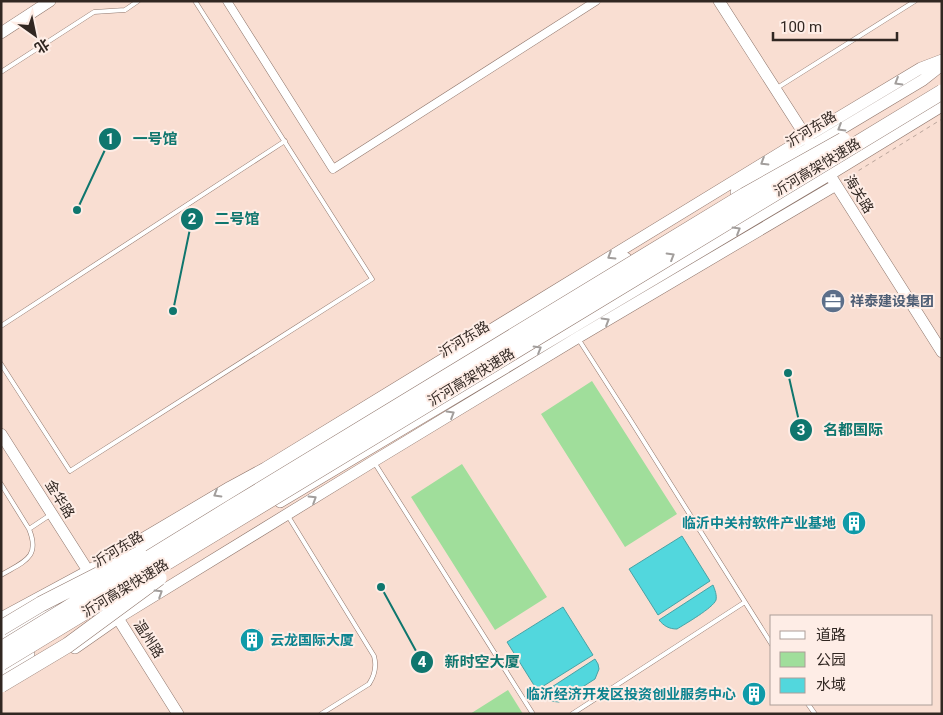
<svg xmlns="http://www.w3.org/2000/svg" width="943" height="715" font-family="Roboto,'Noto Sans SC',sans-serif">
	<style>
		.green { fill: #a0de9b }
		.water { fill: #52d7dd; stroke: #48a2a5 }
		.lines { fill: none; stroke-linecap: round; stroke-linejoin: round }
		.lane-casing { stroke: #8f766c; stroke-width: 5 }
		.street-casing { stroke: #8f766c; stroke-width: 9 }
		.secondary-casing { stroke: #8f766c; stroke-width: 12 }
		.path { stroke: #baa59b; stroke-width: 1; stroke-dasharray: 4 4; stroke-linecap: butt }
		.lane { stroke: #fff; stroke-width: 4 }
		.street { stroke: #fff; stroke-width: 8 }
		.secondary { stroke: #fff; stroke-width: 11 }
		.highway-bridge-casing { stroke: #8f766c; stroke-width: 16; stroke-linecap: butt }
		.highway-bridge { stroke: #fff; stroke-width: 15 }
		.oneway { stroke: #a29e9c }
		.labels { text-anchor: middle; stroke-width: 4; stroke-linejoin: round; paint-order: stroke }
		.street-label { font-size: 14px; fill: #312722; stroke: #feede6 }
		.service-label { font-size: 14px; font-weight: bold; fill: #4e5e75; stroke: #feede6; text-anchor: start }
		.culture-label { font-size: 14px; font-weight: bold; fill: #0d838f; stroke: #feede6; text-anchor: end }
		.leader { fill: none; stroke: #0f766e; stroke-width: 2 }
		.callout-dot { fill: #0f766e; stroke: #feede6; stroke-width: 2 }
		.mark-label { font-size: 15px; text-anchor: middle; font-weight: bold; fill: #fff }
		.callout-label { font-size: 15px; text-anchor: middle; font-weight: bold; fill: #0f766e; stroke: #feede6; stroke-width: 4; stroke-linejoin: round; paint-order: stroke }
	</style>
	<rect width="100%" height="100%" fill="#f9ded2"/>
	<path class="green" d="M592,381l85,133 -52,33 -84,-133z
		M462,464l85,133 -52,33 -84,-133z
		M508,690l15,24h-53z"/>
	<path class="water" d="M682,536l28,45 -52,34 -29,-46z
		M713,585c2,5 4,10 3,15 -3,8 -31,24 -39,29 -8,0 -13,-3 -18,-9z
		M563,607l30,48 -56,35 -30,-48z
		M595,659l3,5 1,5 -4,10 -36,23 -10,-1 -8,-7z"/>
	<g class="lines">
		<g class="lane-casing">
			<path id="lane" d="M1,72l93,-60 31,-2 13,-9
				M777,88l138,-87
				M1,326l284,-185
				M579,340l52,81 141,224
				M1,364l69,107 302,-192 -177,-278
				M374,462l159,252
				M1,484l28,45
				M288,516l86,140c3,11 1,19 -5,28l-48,30
				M1,575c22,-13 40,-17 28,-46l21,-14
				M808,704l7,10
				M572,714l173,-112"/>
		</g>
		<g class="street-casing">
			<path id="street" d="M227,1l106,168 263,-168"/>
		</g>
		<g class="secondary-casing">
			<path id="secondary" d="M719,1l91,142
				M1,33l49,-32
				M833,180l109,172
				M736,192l187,-112 19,-15
				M1,434l91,143
				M280,502l549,-327 113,-69
				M133,557l493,-299
				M114,612l64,102
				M1,618l87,-47 142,-84 35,-19 541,-331 115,-69 21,-8
				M1,637l59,-35
				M75,648l43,-30 256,-157 203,-123 259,-153
				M1,672l28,-18"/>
		</g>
		<path class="path" d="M845,179l97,-60"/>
		<use href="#lane" class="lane"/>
		<use href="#street" class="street"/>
		<use href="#secondary" class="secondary"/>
		<g class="highway-bridge-casing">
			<path id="highway-bridge" d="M1,628l40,-24 98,-50
				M1,649l231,-142 513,-312 98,-55
				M1,663l941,-571
				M1,685l67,-40 91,-67"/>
		</g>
		<use href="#highway-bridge" class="highway-bridge"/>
	</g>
	<defs><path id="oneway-chevron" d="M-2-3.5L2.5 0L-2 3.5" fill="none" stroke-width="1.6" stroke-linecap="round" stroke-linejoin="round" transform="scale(1.25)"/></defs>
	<g class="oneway">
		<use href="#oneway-chevron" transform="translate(898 82) rotate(149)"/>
		<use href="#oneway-chevron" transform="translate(841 128) rotate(149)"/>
		<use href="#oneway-chevron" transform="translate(764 162) rotate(148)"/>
		<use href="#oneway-chevron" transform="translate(737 230) rotate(-31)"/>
		<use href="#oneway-chevron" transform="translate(611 256) rotate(148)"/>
		<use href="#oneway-chevron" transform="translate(671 256) rotate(-31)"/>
		<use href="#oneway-chevron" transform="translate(606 321) rotate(-31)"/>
		<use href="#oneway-chevron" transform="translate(538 349) rotate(-31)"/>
		<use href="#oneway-chevron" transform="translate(451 414) rotate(-31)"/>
		<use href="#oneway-chevron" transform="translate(217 494) rotate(149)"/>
		<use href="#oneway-chevron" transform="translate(313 499) rotate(-32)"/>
		<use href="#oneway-chevron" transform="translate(159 593) rotate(-32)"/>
	</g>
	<defs>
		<g id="office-disc" transform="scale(1.25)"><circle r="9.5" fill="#5c6f8a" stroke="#feede6"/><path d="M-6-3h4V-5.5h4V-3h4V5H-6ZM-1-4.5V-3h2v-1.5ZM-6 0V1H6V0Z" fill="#fff"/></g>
		<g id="building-disc" transform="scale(1.25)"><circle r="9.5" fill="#0f9aa8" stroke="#feede6"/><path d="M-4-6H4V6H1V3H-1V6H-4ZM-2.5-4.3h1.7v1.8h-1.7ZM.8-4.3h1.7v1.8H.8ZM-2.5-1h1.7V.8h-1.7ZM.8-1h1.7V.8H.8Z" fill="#fff"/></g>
	</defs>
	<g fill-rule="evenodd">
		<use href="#office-disc" x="833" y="301"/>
		<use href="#building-disc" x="854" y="523"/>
		<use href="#building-disc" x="252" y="640"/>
		<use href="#building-disc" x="754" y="694"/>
	</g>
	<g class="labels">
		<g class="street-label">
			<text transform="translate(811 129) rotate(-31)" y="5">沂河东路</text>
			<text transform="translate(817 167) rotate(-31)" y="5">沂河高架快速路</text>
			<text transform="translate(859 194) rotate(58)" y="5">海关路</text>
			<text transform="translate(464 339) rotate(-31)" y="5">沂河东路</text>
			<text transform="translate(471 377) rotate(-31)" y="5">沂河高架快速路</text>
			<text transform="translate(60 499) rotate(58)" y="5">金华路</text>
			<text transform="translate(118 549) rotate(-31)" y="5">沂河东路</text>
			<text transform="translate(125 588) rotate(-31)" y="5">沂河高架快速路</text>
			<text transform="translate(149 639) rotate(57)" y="5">温州路</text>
		</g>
		<g class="service-label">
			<text x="850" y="306">祥泰建设集团</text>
		</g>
		<g class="culture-label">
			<text x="836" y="528">临沂中关村软件产业基地</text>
			<text x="270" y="645" text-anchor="start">云龙国际大厦</text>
			<text x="736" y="699">临沂经济开发区投资创业服务中心</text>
		</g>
	</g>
	<path class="leader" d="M77 210L110 139M173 311L192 219M788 373L801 430M381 587L422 662"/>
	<g class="callout-dot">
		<circle cx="77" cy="210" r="5"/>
		<circle cx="173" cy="311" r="5"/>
		<circle cx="788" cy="373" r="5"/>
		<circle cx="381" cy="587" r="5"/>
		<circle cx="110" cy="139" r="12"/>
		<circle cx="192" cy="219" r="12"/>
		<circle cx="801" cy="430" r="12"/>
		<circle cx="422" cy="662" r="12"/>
	</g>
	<g class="mark-label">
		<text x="110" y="144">1</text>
		<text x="192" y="224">2</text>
		<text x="801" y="435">3</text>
		<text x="422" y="667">4</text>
	</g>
	<g class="callout-label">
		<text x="155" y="144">一号馆</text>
		<text x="237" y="224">二号馆</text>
		<text x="853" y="435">名都国际</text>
		<text x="482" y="667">新时空大厦</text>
	</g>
	<rect width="943" height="715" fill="none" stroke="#312722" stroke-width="5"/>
	<rect x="770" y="615" width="162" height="90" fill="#feede6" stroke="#ac9e98"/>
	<rect x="780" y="631" width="25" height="8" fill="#ffffff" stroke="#ac9e98"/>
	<text x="816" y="640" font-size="15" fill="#312722">道路</text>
	<rect x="780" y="652" width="25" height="15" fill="#a0de9b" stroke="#ac9e98"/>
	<text x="816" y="665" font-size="15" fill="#312722">公园</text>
	<rect x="780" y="678" width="25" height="15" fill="#52d7dd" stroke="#ac9e98"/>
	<text x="816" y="690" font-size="15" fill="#312722">水域</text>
	<g transform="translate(35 35) rotate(147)" stroke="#feede6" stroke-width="4" paint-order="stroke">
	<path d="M0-4L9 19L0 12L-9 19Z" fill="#312722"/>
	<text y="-8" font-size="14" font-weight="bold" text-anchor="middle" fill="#312722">北</text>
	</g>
	<path d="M773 32v8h124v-8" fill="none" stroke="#312722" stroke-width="2.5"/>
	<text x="780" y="32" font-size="15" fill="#312722" stroke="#feede6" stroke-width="4" paint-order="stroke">100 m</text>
</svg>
